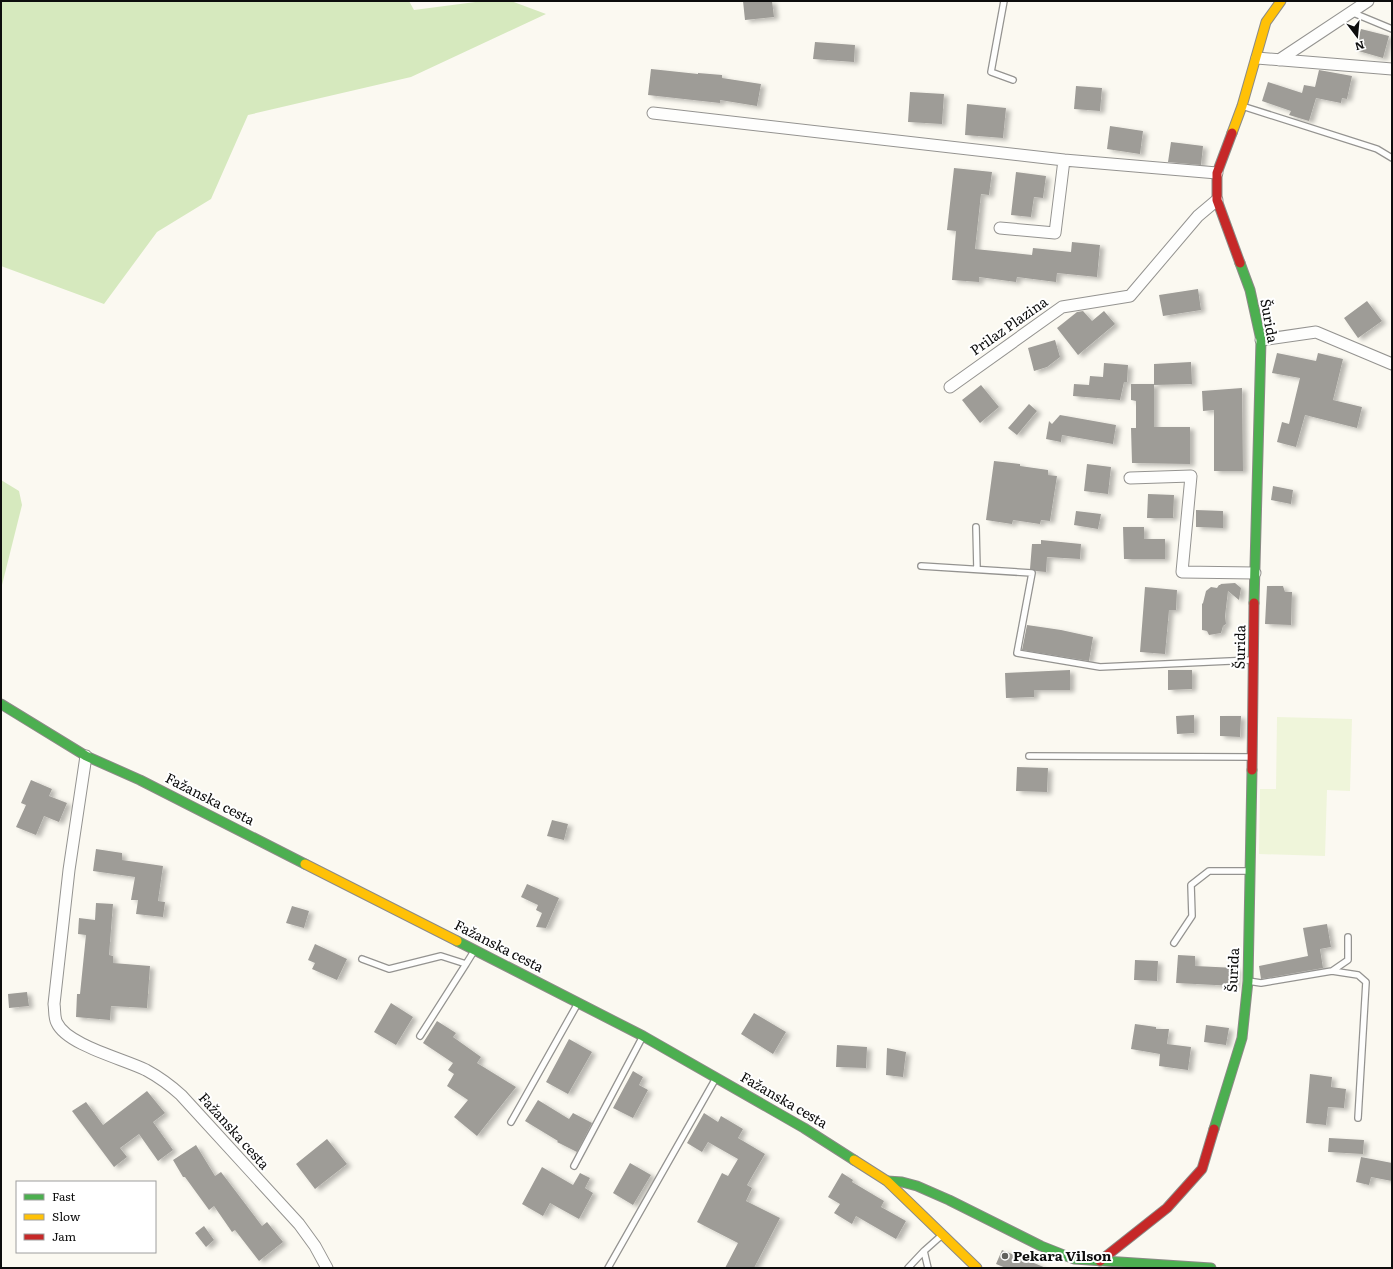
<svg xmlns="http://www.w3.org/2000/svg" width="1393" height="1269" font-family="Literata,serif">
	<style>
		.forest { fill: #d6e9be }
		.pitch { fill: #eff5da }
		.building { fill: #9e9c97; filter: url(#shadow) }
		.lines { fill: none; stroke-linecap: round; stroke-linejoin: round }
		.lane-casing { stroke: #949390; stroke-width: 8 }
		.street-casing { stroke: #949390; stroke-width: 13 }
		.fast-casing { stroke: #8b8a86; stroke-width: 11 }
		.slow-casing { stroke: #8b8a86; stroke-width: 11 }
		.jam-casing { stroke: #8b8a86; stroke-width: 11 }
		.lane { stroke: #fefefd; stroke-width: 5.5 }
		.street { stroke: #fefefd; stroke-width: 11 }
		.fast { stroke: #4caf50; stroke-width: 9 }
		.slow { stroke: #ffc107; stroke-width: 9 }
		.jam { stroke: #c62828; stroke-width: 9 }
		.poi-dot { fill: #60605d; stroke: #fff; stroke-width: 1.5 }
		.labels { text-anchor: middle; stroke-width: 4; stroke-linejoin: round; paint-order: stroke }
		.street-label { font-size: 14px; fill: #0d0d0d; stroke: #fff }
		.poi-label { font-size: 14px; font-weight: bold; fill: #0d0d0d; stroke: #fff; text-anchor: start }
	</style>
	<defs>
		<filter id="shadow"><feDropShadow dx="4.5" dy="2.5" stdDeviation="2" flood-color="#0004"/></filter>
	</defs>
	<rect width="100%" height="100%" fill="#fbf9f1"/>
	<path class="forest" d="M1,1h408l5,9 69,-9h28l35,13 -135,63 -163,38 -37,84 -54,33 -53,72 -103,-38z
		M1,480l18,11 3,14 -21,84z"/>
	<path class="pitch" d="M1277,717l75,2 -2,72 -23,-1 -2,66 -66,-2 1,-65h16z"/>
	<path class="building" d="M743,1h29l2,16 -29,3z
		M1361,29l28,7 -6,22 -28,-8z
		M815,42l40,3 -1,17 -41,-3z
		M651,69l47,5v-1l24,2v3l39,6 -4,22 -37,-6v3l-72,-8z
		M1319,70l33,6 -5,23 -5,-1 -1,5 -25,-5 -7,23 -20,-6 2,-4 -29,-10 6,-19 34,11 2,-8 11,2z
		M1076,86l26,2 -2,23 -26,-2z
		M910,92l34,2 -2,30 -34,-2z
		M967,104l39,4 -3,30 -38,-3z
		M1110,126l33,5 -3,23 -33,-5z
		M1171,142l32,4 -2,19 -33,-3z
		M954,168l38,4 -3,23 -8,-1 -6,55 57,6 1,-7 38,4 1,-10 28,3 -3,32 -40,-4 -1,9 -39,-5 -1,5 -37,-5v5l-27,-2 4,-49 -9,-1z
		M1016,172l30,4 -3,22 -9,-1 -3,20 -20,-2z
		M1198,289l3,21 -38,6 -4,-21z
		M1367,301l15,20 -24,17 -14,-20z
		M1083,311l9,10 12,-10 11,13 -37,31 -21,-27 20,-16z
		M1055,340l5,17 -13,10 -13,4 -6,-23z
		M1277,353l39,8 2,-8 25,6 -10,41 29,7 -5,21 -52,-13 -9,32 -19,-5 5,-20 7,2 11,-46 -28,-5z
		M1191,362l1,22 -38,1v-21z
		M1104,363l24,2 -1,17h-3l-4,18 -47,-4 1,-12 15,1 1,-9 13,1z
		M1131,384h23v43h36v37l-58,-1 -1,-35h5v-27l-5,-1z
		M981,385l18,22 -19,16 -18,-23z
		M1242,388l1,83h-29v-61l-11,1 -1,-20z
		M1029,404l8,7 -20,24 -9,-7z
		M1060,415l56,10 -3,19 -51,-9 -1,7 -15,-3 3,-18 3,3z
		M994,461l26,3v2l28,4v5l9,1 -7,45 -9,-1 -1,4 -27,-4 -1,4 -26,-4z
		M1087,464l24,3 -3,27 -24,-3z
		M1273,486l20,4 -2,14 -20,-4z
		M1148,494l26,1 -1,23h-26z
		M1196,510l27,1v17l-27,-1z
		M1076,511l25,3 -3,15 -24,-4z
		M1123,527h21v12h21v20h-41z
		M1041,540l40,4 -1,15 -33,-2 -1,15 -10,-1 -6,-2 2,-25h9z
		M1235,583l6,5 -2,12 -11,-9 -3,25 1,8 -3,2 -2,7 -12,2 -2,-4 -5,-1v-26l1,-1 3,-12 5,-4 6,1 2,-3h2l-1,-1z
		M1267,586h16l2,6h7l-1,33 -26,-1z
		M1145,587l32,3 -1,20h-7l-4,44 -25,-2z
		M1027,625l34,5 32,7 -4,24 -67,-11z
		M1070,670v20h-36v7l-28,1 -1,-25z
		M1168,670h24v19l-24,1z
		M1194,715v18l-17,1 -1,-18z
		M1220,716h21l-1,21 -20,-1z
		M1017,767l31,1 -1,24 -31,-1z
		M31,780l21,9 -3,7 18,7 -8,19 -15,-6 -8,19 -20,-8 10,-22 -5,-2z
		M552,820l16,4 -4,16 -17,-4z
		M96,849l26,4v7l41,6 -5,35 7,1 -2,15 -27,-3 2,-14h-7l4,-23 -42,-6z
		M527,884l32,14 -13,30 -10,-1 6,-14 -6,-3 2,-5 -17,-8z
		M96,903l17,1 -4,51 4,1v7l37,3 -3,42 -36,-2 -1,14 -34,-3 1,-23h3l6,-59 -8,-1 1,-16 16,2z
		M292,906l17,5 -5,17 -18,-5z
		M1327,924l4,23 -11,2 3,19 -62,11 -2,-13 49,-10 -5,-28z
		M315,944l32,15 -10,21 -25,-11 3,-6 -7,-3z
		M1178,955l17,1v10l41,2 -1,18 -59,-3z
		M1135,960l23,1 -1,20 -23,-1z
		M27,992l2,14 -20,2 -1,-14z
		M391,1003l22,14 -17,28 -22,-13z
		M754,1013l32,19 -13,22 -32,-20z
		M437,1021l19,12 -3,4 28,20 -4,6 39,24 -39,49 -23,-19 14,-17 -21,-14 7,-12 -6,-4 5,-7 -30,-20z
		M1135,1024l21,3v2h13l-2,15 24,3 -3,23 -29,-4 1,-12 -29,-5z
		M1206,1025l23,3 -3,17 -22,-3z
		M569,1039l23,13 -24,42 -22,-12z
		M837,1045l30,2 -1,21 -30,-1z
		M887,1048l19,4 -3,25 -17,-2z
		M633,1071l10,6 -4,8 9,5 -15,28 -20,-10z
		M1310,1074l22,3 -1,10 15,2 -2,19 -16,-1 -2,18 -20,-2z
		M147,1091l18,22 -12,9 20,28 -15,11 -19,-27 -19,14 7,9 -13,10 -42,-56 14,-9 17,23z
		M538,1100l31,19 4,-6 19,10 -15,29 -20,-10 1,-1 -33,-20z
		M704,1113l14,9 3,-6 22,13 -5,9 27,16 -18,31 5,3 -6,13 34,17 -26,50h-29l13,-25 -41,-21 25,-49 6,3 10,-17 -30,-17 -6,10 -15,-9z
		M1329,1138l35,2 -1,14 -35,-2z
		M327,1139l20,25 -32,25 -19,-25z
		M196,1145l19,31 6,-4 41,54 5,-4 16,20 -24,19 -24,-31 -3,2 -18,-26 -5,4 -24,-33h-2l-10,-17z
		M1361,1157l31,6v18l-21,-4 -2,8 -13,-3z
		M630,1163l21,12 -18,30 -20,-12z
		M542,1167l31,18 7,-12 10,5 -5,10 8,5 -14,26 -29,-16 -7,13 -21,-12z
		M842,1173l11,7 -1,2 32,19 -3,6 25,14 -10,18 -40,-23 -4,8 -18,-11 6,-9 -12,-7z
		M204,1226l10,14 -8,7 -11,-14z
		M1002,1250l44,18h-40l-10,-4z"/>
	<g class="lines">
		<g class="lane-casing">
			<path id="lane" d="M1004,1l-13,71 22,8
				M1351,12l41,17
				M1242,106l135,43 15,9
				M976,527l1,42
				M921,566l111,7 -15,80 83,14 152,-7
				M1029,756l223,1
				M1174,943l18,-27 -1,-31 18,-14h41
				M362,959l27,10 52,-13 25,8 8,-13
				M1332,971l26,4 8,7 -8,136
				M1248,981l13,2 71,-12 16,-11v-23
				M420,1036l46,-72
				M511,1122l67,-119
				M574,1166l69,-130
				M608,1268l108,-190
				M908,1268l16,-17
				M928,1268l-4,-17 18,-16"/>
		</g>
		<g class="street-casing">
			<path id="street" d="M1257,58l135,11
				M1279,60l89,-59
				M653,113l411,47 153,13
				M1000,228l55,5 9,-73
				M1261,340l55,-8 76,32
				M950,387l112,-80 68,-11 68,-80 19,-16
				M1130,478l61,-2 -9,96 73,1
				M86,756l-17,114 -15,134c1,6 0,14 3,19 10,22 67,36 89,47 13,7 24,15 35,25l118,129 16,22 12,22"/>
		</g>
		<g class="fast-casing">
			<path id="fast" d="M1240,263l10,27 11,50 -7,263
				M1,704l85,52 54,24 165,84
				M457,941l186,95 161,92 50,32
				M1214,1129l28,-91 6,-57 4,-211
				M887,1181l15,1 15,4 32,14 92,46 33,13 137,9"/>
		</g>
		<g class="slow-casing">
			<path id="slow" d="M1232,133l10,-27 24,-84 15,-21
				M305,864l152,77
				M854,1160l33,21 90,87"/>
		</g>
		<g class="jam-casing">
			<path id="jam" d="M1232,133l-15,40v27l23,63
				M1252,770l2,-167
				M1100,1261l67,-53 35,-39 12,-40"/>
		</g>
		<use href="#lane" class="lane"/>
		<use href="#street" class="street"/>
		<use href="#fast" class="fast"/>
		<use href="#slow" class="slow"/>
		<use href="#jam" class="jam"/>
	</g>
	<circle class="poi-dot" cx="1005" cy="1256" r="4"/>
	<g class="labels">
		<g class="street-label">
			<text transform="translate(1269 321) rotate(80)" y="5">Šurida</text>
			<text transform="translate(1009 326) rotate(-35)" y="5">Prilaz Plazina</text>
			<text transform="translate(1240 647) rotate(-89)" y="5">Šurida</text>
			<text transform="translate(210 799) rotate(27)" y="5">Fažanska cesta</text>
			<text transform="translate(499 946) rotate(27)" y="5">Fažanska cesta</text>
			<text transform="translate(1233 970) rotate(-87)" y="5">Šurida</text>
			<text transform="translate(784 1100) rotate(30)" y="5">Fažanska cesta</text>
			<text transform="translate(234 1131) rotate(48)" y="5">Fažanska cesta</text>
		</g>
		<g class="poi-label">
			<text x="1013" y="1261">Pekara Vilson</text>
		</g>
	</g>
	<rect width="1393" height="1269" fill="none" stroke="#0d0d0d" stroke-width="4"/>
	<rect x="16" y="1181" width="140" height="72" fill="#ffffff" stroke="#9e9e9e"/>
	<rect x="24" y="1194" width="20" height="6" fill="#4caf50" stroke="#9e9e9e"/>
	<text x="52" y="1201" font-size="12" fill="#0d0d0d">Fast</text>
	<rect x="24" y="1214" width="20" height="6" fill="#ffc107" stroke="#9e9e9e"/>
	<text x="52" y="1221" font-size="12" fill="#0d0d0d">Slow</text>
	<rect x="24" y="1234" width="20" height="6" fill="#c62828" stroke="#9e9e9e"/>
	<text x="52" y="1241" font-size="12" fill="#0d0d0d">Jam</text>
	<g transform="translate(1357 36) rotate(164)" stroke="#ffffff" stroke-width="3" paint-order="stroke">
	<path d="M0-3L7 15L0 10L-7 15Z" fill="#0d0d0d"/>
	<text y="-6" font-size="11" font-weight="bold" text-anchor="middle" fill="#0d0d0d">N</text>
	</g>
</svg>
